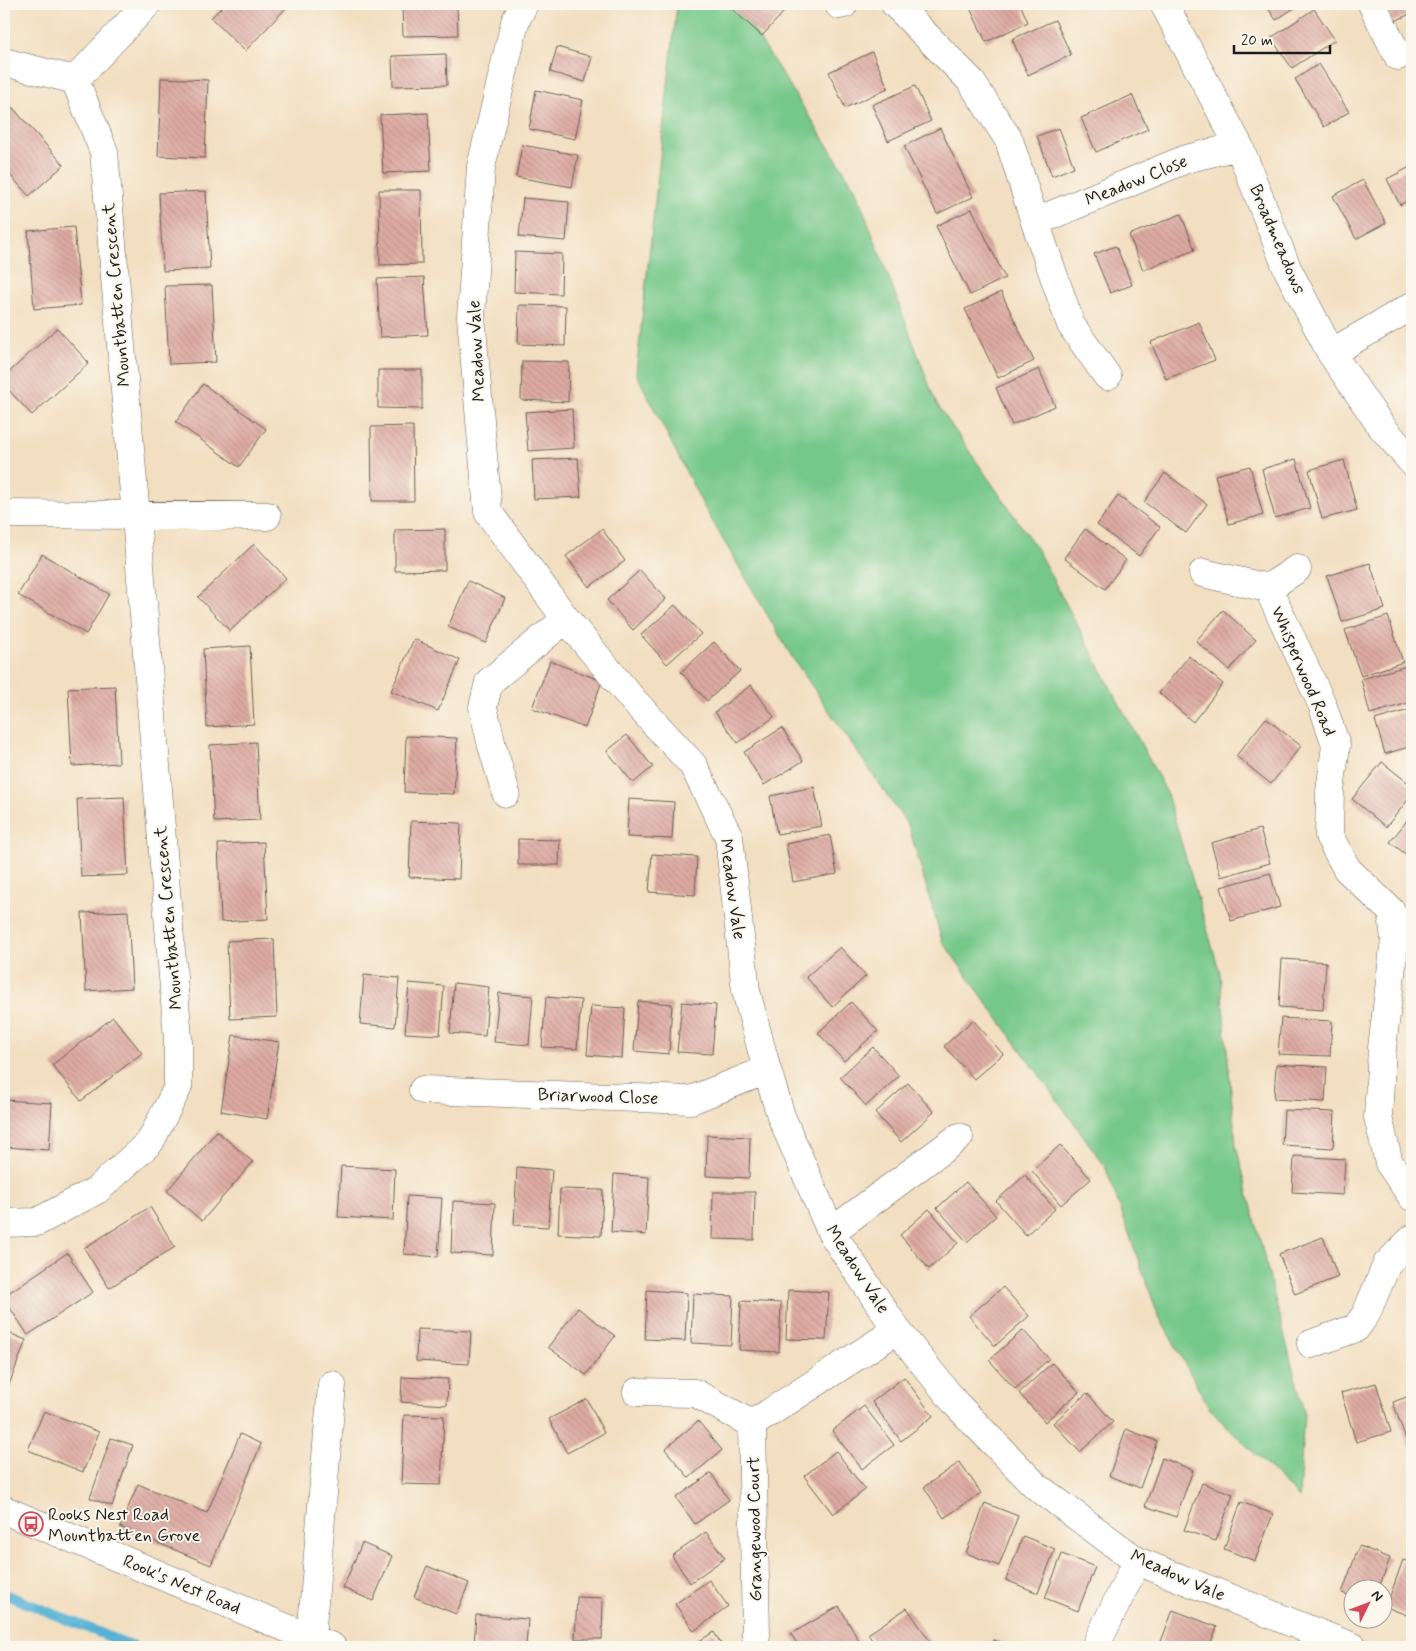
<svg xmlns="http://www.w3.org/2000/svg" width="1416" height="1651" font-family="Mynerve,sans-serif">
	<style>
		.park { fill: #76c88a; stroke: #497253 }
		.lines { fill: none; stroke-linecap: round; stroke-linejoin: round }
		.stream { stroke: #57b2d5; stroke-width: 10 }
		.building { fill: url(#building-back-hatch) }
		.minor-casing { stroke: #676055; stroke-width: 29 }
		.minor { stroke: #fff; stroke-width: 28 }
		.labels { text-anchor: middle; stroke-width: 4; stroke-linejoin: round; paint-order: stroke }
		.street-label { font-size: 18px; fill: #1c1c1c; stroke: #fbf7ec }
		.poi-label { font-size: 18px; fill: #1c1c1c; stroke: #fbf7ec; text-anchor: start }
	</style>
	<defs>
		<pattern id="building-back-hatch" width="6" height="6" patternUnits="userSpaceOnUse" patternTransform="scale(1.25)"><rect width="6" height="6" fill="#ddaaa2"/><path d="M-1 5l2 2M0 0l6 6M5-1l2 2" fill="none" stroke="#bd928b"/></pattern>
	</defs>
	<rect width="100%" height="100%" fill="#fbf7ec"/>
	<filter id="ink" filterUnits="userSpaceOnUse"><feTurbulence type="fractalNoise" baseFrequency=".02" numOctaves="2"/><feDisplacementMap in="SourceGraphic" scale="10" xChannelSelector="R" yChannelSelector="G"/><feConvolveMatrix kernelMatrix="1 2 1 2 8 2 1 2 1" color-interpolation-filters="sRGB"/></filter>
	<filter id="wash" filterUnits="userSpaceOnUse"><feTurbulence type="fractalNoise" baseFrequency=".0096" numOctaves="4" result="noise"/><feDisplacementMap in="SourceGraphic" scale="20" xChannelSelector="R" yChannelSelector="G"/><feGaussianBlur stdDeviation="1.12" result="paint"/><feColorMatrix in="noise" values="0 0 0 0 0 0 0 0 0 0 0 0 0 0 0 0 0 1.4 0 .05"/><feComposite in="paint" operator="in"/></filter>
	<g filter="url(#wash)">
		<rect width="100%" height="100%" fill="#f2dec0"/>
		<path class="park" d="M677,4h60l118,184 81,215 99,143 131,245 54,182 16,173 68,266 -5,86 -89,-89 -52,-94 -53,-149 -163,-225 -33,-114 -117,-170 -88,-150 -68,-134z"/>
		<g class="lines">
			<path class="stream" d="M4,1594l131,53"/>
		</g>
		<g id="blocks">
			<path class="building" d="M225,4h65l-45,47 -34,-33z
				M457,4l1,31 -55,1 -1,-31z
				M737,4h54l-29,32 -30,-27z
				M974,4h46l8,18 -42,20 -17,-36z
				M1265,4h35l-24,16z
				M1384,4h28v9l-19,9z
				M1314,9l21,31 -43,28 -21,-30z
				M1055,20l16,35 -43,20 -16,-36z
				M557,47l35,10 -7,25 -35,-10z
				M872,52l16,36 -43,20 -16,-36z
				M446,54l1,31 -54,1 -1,-30z
				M1319,64l30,48 -25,15 -29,-48z
				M161,78l47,2 -3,78 -47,-2z
				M915,86l16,35 -43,20 -16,-36z
				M536,90l47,10 -8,39 -46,-10z
				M1132,95l16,34 -52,23 -15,-34z
				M12,107l52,58 -35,31 -25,-28v-54z
				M428,113l3,58 -48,2 -3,-58z
				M940,128l33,69 -36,17 -33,-68z
				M1059,128l15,39 -22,9 -15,-40z
				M522,145l56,10 -6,32 -56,-10z
				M1412,166v32l-12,7 -13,-26z
				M1363,180l23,43 -30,16 -23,-43z
				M379,190h42l1,74 -42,1z
				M206,191l4,78 -47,2 -4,-78z
				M523,198l46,4 -3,39 -47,-4z
				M972,209l33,69 -35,17 -34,-69z
				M1181,214l14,36 -52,20 -14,-35z
				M74,227l7,78 -47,4 -6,-78z
				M1116,246l16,39 -22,8 -16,-39z
				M515,252l47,2 -1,40 -47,-2z
				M424,277l4,58 -48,2 -3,-58z
				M212,285l4,77 -47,2 -4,-78z
				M1001,292l33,69 -36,17 -33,-69z
				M519,305l47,1 -1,40 -47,-2z
				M1199,322l16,38 -49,19 -15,-37z
				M57,328l32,35 -57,52 -28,-30v-8z
				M522,361l47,1 -1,40 -47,-2z
				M1039,369l16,37 -43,19 -16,-37z
				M378,370h44v39l-44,-1z
				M203,384l63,45 -27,38 -63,-45z
				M572,409l2,39 -46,3 -3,-39z
				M413,426l1,75h-42l-1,-74z
				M578,458l3,39 -47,2 -2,-39z
				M1296,459l14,49 -35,10 -13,-49z
				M1344,460l13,50 -35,9 -13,-49z
				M1250,466l13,49 -34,9 -14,-49z
				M1165,473l42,31 -21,29 -42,-31z
				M1118,496l42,31 -21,29 -42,-31z
				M445,529v41l-50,1v-41z
				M602,529l23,32 -36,26 -23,-31z
				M1085,529l41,31 -21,29 -41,-31z
				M254,544l32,34 -56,53 -32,-34z
				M42,554l67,40 -23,40 -68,-39z
				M1370,563l15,46 -43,13 -15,-46z
				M640,570l26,29 -33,31 -26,-30z
				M468,581l37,17 -19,45 -38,-16z
				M675,605l26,29 -34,30 -26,-29z
				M1223,610l33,30 -27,30 -33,-29z
				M1388,616l15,46 -42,14 -16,-46z
				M414,639l46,21 -22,51 -47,-20z
				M714,642l26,29 -33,30 -26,-29z
				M250,646l4,78 -47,3 -4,-78z
				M1189,656l34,28 -30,38 -34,-29z
				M550,661l52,20 -17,47 -53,-20z
				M1410,665l2,9v28l-42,12 -9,-35z
				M751,685l23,32 -36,26 -23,-31z
				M115,686l4,77 -47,3 -4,-78z
				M1412,709v37l-27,8 -10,-34z
				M1266,718l35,28 -30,38 -35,-28z
				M782,728l21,33 -39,24 -20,-33z
				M627,735l26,32 -20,16 -26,-32z
				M406,736l51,2 -3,56 -50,-2z
				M256,742l4,78 -46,2 -4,-77z
				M1382,762l30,24v9l-26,32 -34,-28z
				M814,787l8,39 -45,8 -7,-38z
				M124,797l4,78 -47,2 -4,-78z
				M629,799l45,3 -2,37 -45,-2z
				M1412,814v45l-22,-17z
				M411,821l50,2 -2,56 -50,-2z
				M1260,829l10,34 -49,14 -10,-34z
				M830,835l7,39 -44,8 -7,-38z
				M518,839l42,1 -1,25h-41z
				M264,842l4,77 -47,3 -3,-78z
				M652,854l45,3 -2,38 -46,-3z
				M1270,873l10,34 -49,14 -10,-34z
				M128,911l4,77 -46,3 -4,-78z
				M274,939l3,78 -47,2 -3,-78z
				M840,947l26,29 -34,31 -26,-30z
				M1282,959l44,3 -3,48 -44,-3z
				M364,975l35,3 -4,49 -35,-3z
				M409,983l35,3 -4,49 -35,-2z
				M454,983l35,4 -4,49 -35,-3z
				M499,993l34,3 -4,49 -35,-3z
				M546,997l35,3 -4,49 -35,-2z
				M638,1001l34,3 -3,50 -35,-3z
				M682,1002l34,3 -4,49 -35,-2z
				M851,1002l27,29 -34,30 -26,-28z
				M591,1006l34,2 -3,50 -35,-3z
				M113,1017l29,36 -61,48 -29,-36z
				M1281,1018l51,3 -2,35 -52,-2z
				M973,1020l30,34 -29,25 -30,-33z
				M233,1035l46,7 -12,77 -46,-8z
				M873,1047l26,29 -33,30 -26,-29z
				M1276,1064l51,3 -2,35 -51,-3z
				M908,1083l26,29 -33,30 -26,-29z
				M4,1100l48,3 -3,47 -45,-3z
				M1284,1110l51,2 -2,36 -51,-3z
				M217,1131l36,31 -51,59 -35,-30z
				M707,1135l43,2 -1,41 -43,-2z
				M1060,1145l31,34 -30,26 -29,-34z
				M1294,1156l51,3 -2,36 -51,-3z
				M341,1166l54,3 -2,51 -55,-3z
				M517,1167l35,3 -4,57 -34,-2z
				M614,1174l35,3 -3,58 -35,-3z
				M1025,1175l30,34 -29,26 -30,-34z
				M966,1182l30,34 -29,26 -30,-34z
				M560,1189l43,1 -2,46 -43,-2z
				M713,1192h42l-1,48 -42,-1z
				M407,1196l35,2 -4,59 -34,-3z
				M453,1201l42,2 -2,52 -42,-2z
				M150,1207l25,40 -66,41 -25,-40z
				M929,1209l29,34 -29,26 -29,-34z
				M1323,1237l15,40 -43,17 -16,-40z
				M67,1253l26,39 -65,43 -24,-36v-3z
				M1003,1287l26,29 -34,30 -26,-30z
				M647,1290l40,3 -2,48 -40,-2z
				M788,1290l41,2 -3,48 -40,-1z
				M693,1294l40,2 -2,49 -40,-2z
				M741,1301l40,2 -2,49 -40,-2z
				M578,1308l37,28 -29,39 -38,-28z
				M417,1329l54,2 -2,33 -53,-3z
				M1023,1330l26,29 -34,30 -26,-29z
				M4,1331l22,9 -22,58z
				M1052,1363l27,29 -34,30 -26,-29z
				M402,1377l46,2 -1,26 -46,-3z
				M904,1377l29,39 -32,25 -29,-39z
				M1376,1383l15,49 -35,10 -15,-49z
				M1087,1393l26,29 -33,30 -27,-29z
				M1412,1395v50l-4,1 -15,-44z
				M587,1399l17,34 -37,20 -18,-34z
				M864,1406l30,39 -32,24 -30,-38z
				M44,1411l55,21 -16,40 -55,-22z
				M404,1415l40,1 -3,69 -40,-1z
				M698,1421l24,29 -33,28 -24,-29z
				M1126,1429l31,12 -17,47 -31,-12z
				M240,1434l21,10 -50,121 -91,-38 18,-43 69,29z
				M111,1438l22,7 -21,61 -22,-8z
				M836,1451l29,39 -32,24 -29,-38z
				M1162,1458l31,12 -17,47 -31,-11z
				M960,1462l21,31 -37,25 -20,-31z
				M711,1473l18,27 -34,24 -19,-26z
				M1202,1483l31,11 -17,47 -32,-11z
				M1241,1502l32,12 -18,47 -31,-12z
				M985,1503l33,13 -19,50 -33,-13z
				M706,1532l19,26 -35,25 -18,-27z
				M1023,1536l32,13 -17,44 -32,-13z
				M362,1543l30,13 -19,45 -30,-13z
				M1359,1546l31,12 -11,30h-25v9l-12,-4z
				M1062,1554l33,13 -17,44 -33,-13z
				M1403,1560l9,3v54l-26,-10z
				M427,1566l42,17 -13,31 -42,-17z
				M709,1580l19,26 -34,25 -19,-27z
				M577,1597l26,1 -1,41h-27z
				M839,1606l21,37 -7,4h-54l-8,-13z
				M907,1608l25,36 -4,3h-51l-9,-13z
				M1173,1610l44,17 -8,20h-50z
				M476,1615l52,4 -2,28h-52z
				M714,1632l9,15h-34z
				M993,1640l20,7h-23z"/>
		</g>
	</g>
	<g filter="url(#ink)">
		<use href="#blocks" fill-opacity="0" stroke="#676055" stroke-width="1"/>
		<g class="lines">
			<g class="minor-casing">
				<path id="minor" d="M524,4l-9,18 -34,145 -10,150 17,195 78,107 67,81 60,65 36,72 17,154 21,79 14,46 50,116 66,98 59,74 80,82 101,75 216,86
					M895,4l75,76 39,60 26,82 36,103 36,51
					M1164,4l75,142 48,122 44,85 50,73 31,36
					M1372,4l26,52
					M839,5l5,-1
					M4,62l71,18 29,72 32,364 42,523v48l-28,55 -53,48 -60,32 -33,1
					M75,80l72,-76
					M1035,222l151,-63 53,-13
					M1331,353l81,-47
					M4,514l263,2
					M1203,573l65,15 54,116 14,41 -6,47 -1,44 18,33 45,43 3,28 -13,108 -4,69 11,46 23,34
					M1268,588l29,-19
					M506,793l-14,-47 -9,-39 6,-25 77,-63
					M423,1090l268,10 76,-30
					M831,1232l128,-95
					M1311,1344l45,-16 10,-14 21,-50 25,-25
					M637,1392l58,1 57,31 145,-94
					M752,1424l4,211
					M4,1510l328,137
					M311,1638l21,-253
					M1095,1647l42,-86"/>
			</g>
			<use href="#minor" class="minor"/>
		</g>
	</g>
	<defs>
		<g id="bus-ring" transform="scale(1.25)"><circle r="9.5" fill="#fbf7ec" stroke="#d1495b" stroke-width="1.5"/><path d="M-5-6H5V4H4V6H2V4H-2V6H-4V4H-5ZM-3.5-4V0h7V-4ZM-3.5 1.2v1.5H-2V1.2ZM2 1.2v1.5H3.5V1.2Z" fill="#d1495b"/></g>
	</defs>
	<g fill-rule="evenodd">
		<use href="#bus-ring" x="31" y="1524"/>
	</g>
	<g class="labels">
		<g class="street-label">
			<text transform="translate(1136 180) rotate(-22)" y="6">Meadow Close</text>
			<text transform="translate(1278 239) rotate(67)" y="6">Broadmeadows</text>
			<text transform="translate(116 295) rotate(-95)" y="6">Mountbatten Crescent</text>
			<text transform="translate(476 351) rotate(-93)" y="6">Meadow Vale</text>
			<text transform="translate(1304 671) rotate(67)" y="6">Whisperwood Road</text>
			<text transform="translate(733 889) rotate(82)" y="6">Meadow Vale</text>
			<text transform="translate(168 918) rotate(-95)" y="6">Mountbatten Crescent</text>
			<text transform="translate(598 1096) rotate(2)" y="6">Briarwood Close</text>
			<text transform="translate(858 1269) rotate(57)" y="6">Meadow Vale</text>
			<text transform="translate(754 1529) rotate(-91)" y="6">Grangewood Court</text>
			<text transform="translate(1178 1575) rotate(24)" y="6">Meadow Vale</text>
			<text transform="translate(182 1584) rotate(23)" y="6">Rook's Nest Road</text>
		</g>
		<g class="poi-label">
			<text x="48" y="1520">Rooks Nest Road<tspan x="48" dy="21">Mountbatten Grove</tspan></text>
		</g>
	</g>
	<rect width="1416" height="1651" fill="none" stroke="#fbf7ec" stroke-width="20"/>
	<g transform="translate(1368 1604) rotate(48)"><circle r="24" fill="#fbf7ec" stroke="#a29f99"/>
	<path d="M0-4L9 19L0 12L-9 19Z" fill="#d1495b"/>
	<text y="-8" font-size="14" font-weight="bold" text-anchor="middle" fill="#1c1c1c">N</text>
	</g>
	<path d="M1234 45v8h96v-8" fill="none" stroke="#1c1c1c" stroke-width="2.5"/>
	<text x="1241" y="45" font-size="15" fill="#1c1c1c" stroke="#fbf7ec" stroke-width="4" paint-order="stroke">20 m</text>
</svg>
